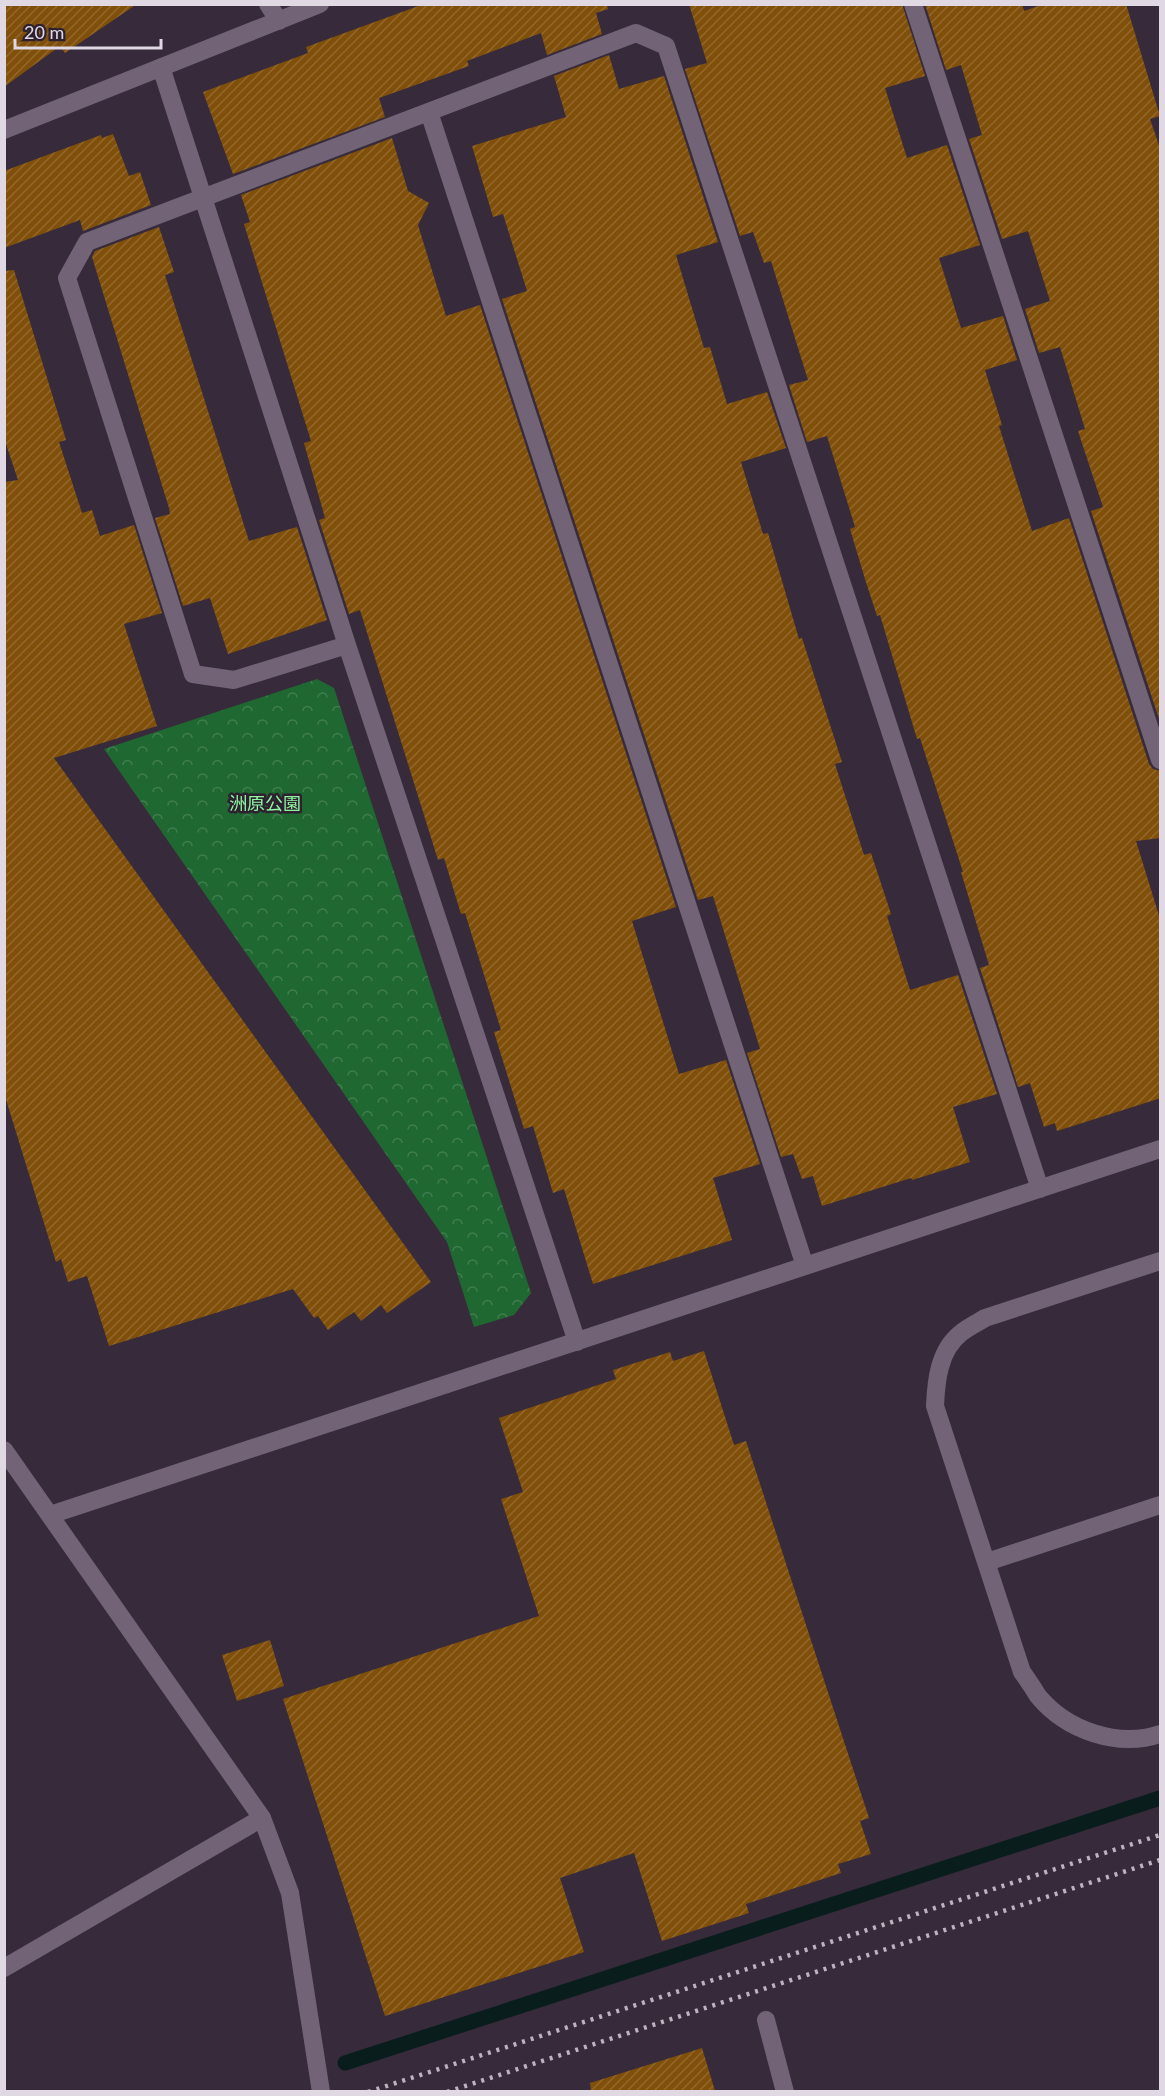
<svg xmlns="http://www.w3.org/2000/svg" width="1165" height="2096" font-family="Lato,'Noto Sans JP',sans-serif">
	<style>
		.park { fill: url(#park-crowns) }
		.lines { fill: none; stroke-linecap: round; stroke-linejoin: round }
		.stream { stroke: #0a1d1d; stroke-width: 15 }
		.building { fill: url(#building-hatch) }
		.lane { stroke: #726476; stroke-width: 18 }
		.street { stroke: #726476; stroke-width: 18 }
		.rail { stroke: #bdb4c0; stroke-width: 4.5; stroke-dasharray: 3 6; stroke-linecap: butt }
		.labels { text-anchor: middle; stroke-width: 5; stroke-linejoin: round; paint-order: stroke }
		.park-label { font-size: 18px; fill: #8df69f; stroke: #2d2130 }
	</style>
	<defs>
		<pattern id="park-crowns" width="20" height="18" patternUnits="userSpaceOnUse" patternTransform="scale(1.5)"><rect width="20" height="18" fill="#206831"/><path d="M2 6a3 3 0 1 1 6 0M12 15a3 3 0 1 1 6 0" fill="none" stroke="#407d4f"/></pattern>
		<pattern id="building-hatch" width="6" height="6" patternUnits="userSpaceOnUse" patternTransform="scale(1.5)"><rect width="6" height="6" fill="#804f0a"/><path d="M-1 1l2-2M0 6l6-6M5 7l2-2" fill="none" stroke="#92682d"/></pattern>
	</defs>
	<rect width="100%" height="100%" fill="#372b3b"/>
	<path class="park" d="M317,679l17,9 197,605 -17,22 -40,12 -27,-85 -343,-493z"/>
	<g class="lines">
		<path class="stream" d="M345,2063l815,-265"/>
	</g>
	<path class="building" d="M4,4h133l-72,49 -5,-7 -56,41z
		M424,4h183l1,5 -12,4 6,21 -55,21 -6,-22 -74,28 2,5 -90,32 6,19 -152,57 -30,-82 105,-39 -2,-6z
		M689,4h213l23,72 -40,12 22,70 40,-13 33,100 -41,13 22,70 42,-12 14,44 -32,10 17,55 -3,1 33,105 37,-13 80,246 4,5 8,2v67l-25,3 25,81v176l-104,33 -2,-8 -11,4 -14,-44 -12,4 -38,-119 9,-3 -28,-93h2l-43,-134 -3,1 -37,-124 -3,1 -12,-37 -15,-50 5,-2 -28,-91 -20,6 -18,-57 19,-5 -37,-119 -7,2 -11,-31 -13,4 -55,-167 22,-6z
		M925,4h97l2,7 20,-7h82l34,112 -10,3 11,32v574l-70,-214 12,-4 -25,-76 7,-2 -25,-82 -21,6 -14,-44 25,-8 -22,-70 -26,8 -33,-100 13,-4 -21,-70 -15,5z
		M609,55l10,34 45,-13 54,166 -42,13 28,93 6,-1 17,57 40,-12 19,56 -45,14 22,72 5,-1 31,106 3,-1 40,124 -7,2 29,91 7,-2 20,61 -4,2 23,74 48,-15 39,119 -44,13 17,55 -58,18 -1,-2 -89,28 -9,-30 -11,3 -9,-25 -12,3 -34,-104 13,-4 -47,-153 -15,4 -196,-601 25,-8 -24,-77 -10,3 -21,-71 94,-29 -12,-41z
		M113,134l16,42 11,-4 11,33 -68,26 -3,-11 -76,28v-77l97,-36 1,3z
		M392,138l16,53 21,12 -11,22 28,91 34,-11 196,602 -44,14 47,153 47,-14 34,104 -47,14 19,62 -139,44 -29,-95 -11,4 -20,-67 -9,3 -30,-97 7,-2 -36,-117 -4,1 -17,-56 -6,2 -78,-250 -11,4 -30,-94 6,-2 -21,-75 7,-2 -67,-217 6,-2 -9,-27z
		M159,227l15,45 -9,3 84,266 48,-14 30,93 -99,34 -18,-56 -27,8 -28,-88 15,-4 -1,-6 -77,-251 3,-6z
		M14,270l52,170 -7,2 23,71 10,-3 8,26 34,-11 28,88 -38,11 33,102 -103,32 377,524 -44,31 -6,-8 -20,16 -7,-9 -26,18 -10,-14 -4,2 -21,-29 -184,57 -22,-70 -19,6 -7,-23 -5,3 -52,-169v-611l14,-2 -14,-42v-167z
		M704,1351l30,94 12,-4 123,377 -9,3 11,33 -33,10 3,9 -95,31 3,9 -87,28 -28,-88 -74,25 24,74 -199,64 -102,-317 256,-83 -38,-117 22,-7 -24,-74 117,-39 -3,-9 57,-18 3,9z
		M270,1640l14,46 -47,15 -15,-46z
		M702,2048l13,43h-124l-1,-8z"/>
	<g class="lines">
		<path class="lane" d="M1160,1261l-175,57c-8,5 -17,9 -24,15 -22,17 -25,48 -26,73l87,266c6,8 11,16 16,24 29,35 80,52 122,38
			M987,1562l173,-57"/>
		<path class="street" d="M268,4l11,17
			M913,4l247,756
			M161,67l186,578 230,697
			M429,112l376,1154
			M4,130l316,-126
			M347,645l-113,35 -41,-6 -126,-396 20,-36 549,-209 30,13 374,1143
			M4,1450l258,368 28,75 31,199
			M50,1515l1110,-366
			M4,1968l258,-150
			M766,2020l19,72"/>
		<path class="rail" d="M368,2092l792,-257
			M447,2092l713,-232"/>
	</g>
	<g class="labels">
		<g class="park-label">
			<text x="265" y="810">洲原公園</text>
		</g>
	</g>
	<rect width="1165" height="2096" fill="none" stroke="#e0d8e2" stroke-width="12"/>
	<path d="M15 39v9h146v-9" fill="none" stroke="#e0d8e2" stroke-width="3"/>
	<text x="24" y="39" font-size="18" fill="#e0d8e2" stroke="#2d2130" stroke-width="4.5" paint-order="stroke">20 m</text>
</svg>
